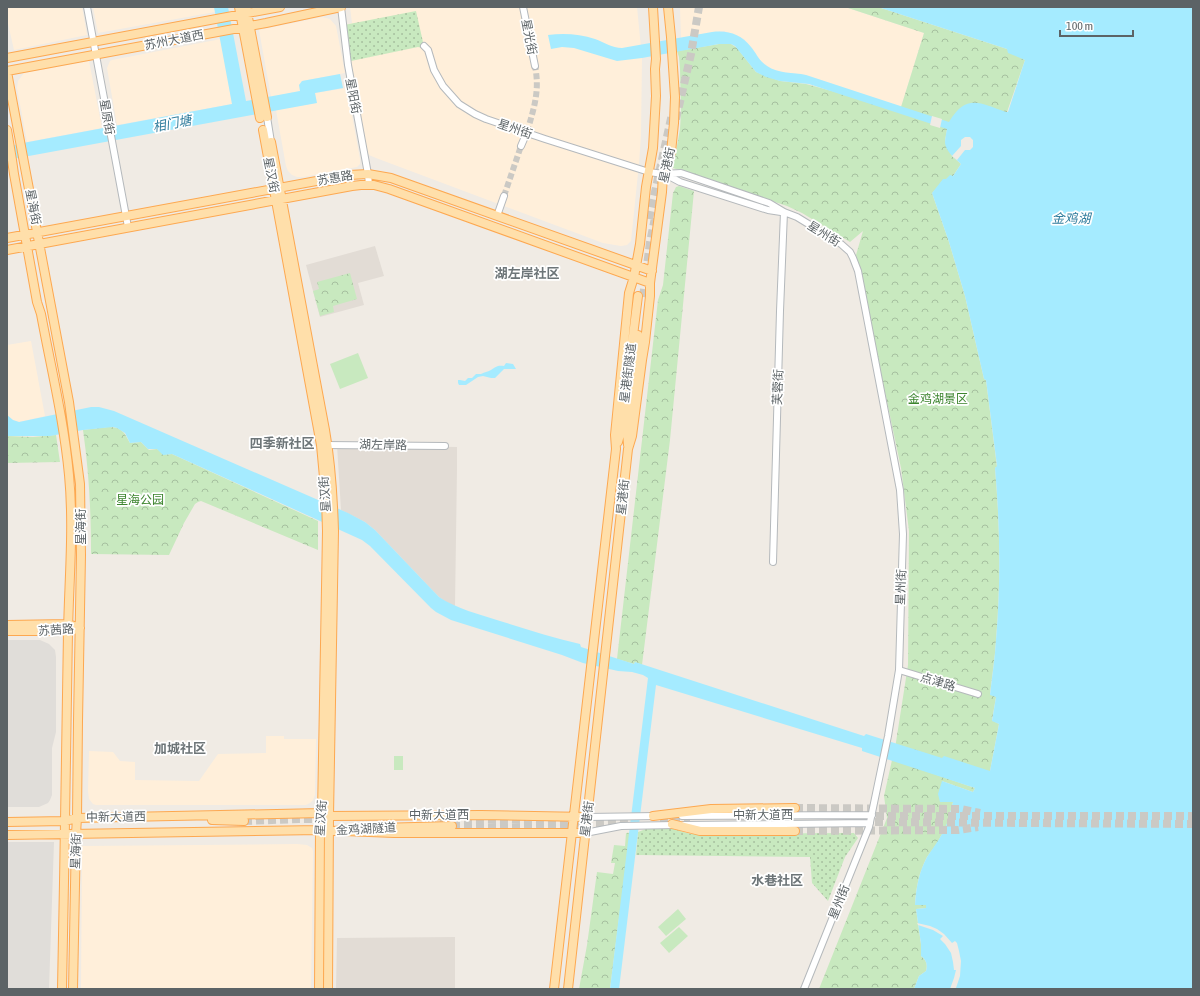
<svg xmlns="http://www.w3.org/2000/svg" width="1200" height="996" font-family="'Asap Condensed','Noto Sans SC',sans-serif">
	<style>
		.commercial { fill: #ffefda }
		.industrial { fill: #e0ddd9 }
		.education { fill: #e2dcd5 }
		.grass { fill: url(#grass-dots) }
		.park { fill: url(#park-crowns) }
		.pitch { fill: #c8e9bf }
		.water { fill: #a5ebff }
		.pier { fill: #f0ebe4 }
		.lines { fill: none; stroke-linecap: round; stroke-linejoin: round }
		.minor-tunnel { stroke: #cbc9c4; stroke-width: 6; stroke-dasharray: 6 3; stroke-linecap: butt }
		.major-tunnel { stroke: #cbc9c4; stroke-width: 8; stroke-dasharray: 8 4; stroke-linecap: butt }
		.minor-casing { stroke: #b5b9bc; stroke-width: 8 }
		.major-casing { stroke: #fda850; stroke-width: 10 }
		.minor { stroke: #fff; stroke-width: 6 }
		.major { stroke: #ffdfaa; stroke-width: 8 }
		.labels { text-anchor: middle; stroke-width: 3.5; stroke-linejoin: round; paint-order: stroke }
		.street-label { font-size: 12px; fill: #5c6366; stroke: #fff }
		.park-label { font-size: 12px; fill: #3b842d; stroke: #fff }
		.water-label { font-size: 13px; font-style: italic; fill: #327e9e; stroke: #fff }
		.neighbourhood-label { font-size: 13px; font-weight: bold; fill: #6d7578; stroke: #fff }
	</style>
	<defs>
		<pattern id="grass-dots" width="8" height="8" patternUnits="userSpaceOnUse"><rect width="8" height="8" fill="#c8e9bf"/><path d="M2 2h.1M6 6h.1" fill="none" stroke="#a6c09f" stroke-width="1.8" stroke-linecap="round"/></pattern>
		<pattern id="park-crowns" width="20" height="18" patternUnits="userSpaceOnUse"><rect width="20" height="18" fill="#c8e9bf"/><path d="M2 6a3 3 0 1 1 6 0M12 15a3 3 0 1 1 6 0" fill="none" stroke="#a6c09f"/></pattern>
	</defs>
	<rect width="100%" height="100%" fill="#f0ebe4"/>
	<path class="commercial" d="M7,7h75l5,28 -73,15 -7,-31z
		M93,7h121l1,5 -117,21z
		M350,7h287l5,51 -1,77 -2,29 -8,77 -4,4 -6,1 -18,-3 -227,-85 -7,-3 -3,-4 -19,-89 4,-2 -7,-35 8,-2z
		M680,7h165l79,26 -23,74 -95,-32 -24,-3 -11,-3 -11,-9 -8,-12 -8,-9 -20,-8 -8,1 -35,6z
		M322,17l8,2 6,7 9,47 -43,8 -2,10 -29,6 -12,-67z
		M221,39l11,65 -115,21 -10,-57 3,-7 2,-1z
		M89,61l13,67 -75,14 -10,-54 1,-7 6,-8z
		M347,88l13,71v5l-3,3 -54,10h-6l-5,-2 -4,-4 -2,-5 -10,-56 40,-7 -1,-10z
		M31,341l14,75 -26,6 -6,-2 -6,-5v-70z
		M266,736h18v3h32l-1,56 -2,5 -3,3 -4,2h-210l-3,-1 -4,-5 -1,-8 1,-40 24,1 7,9 15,1v18l64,1 19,-27 48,-1z
		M297,844l10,1 5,3 1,3 -2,138h-230l1,-143z"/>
	<path class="industrial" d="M7,640h33l9,4 6,6 1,7v75l-4,16v47l-2,5 -2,3 -9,4h-32z
		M7,842h47l-5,147h-42z"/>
	<path class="education" d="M375,246l9,30 -26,7 6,22 -44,12 -14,-52z
		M337,445l120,2v22l-2,137 -6,-2 -10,-7 -64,-67 -10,-8 -24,-12z
		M455,937v52h-119l1,-51z"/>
	<path class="grass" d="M416,11l9,40 -3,-3 -4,-1 -67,14 -7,-36z
		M651,827l19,1 21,6 163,-1 4,5 -13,19 -17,44 -16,-18 -2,-26 -174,-2 2,-23z"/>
	<path class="park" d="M845,7h33l129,42 18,11 -18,52 -60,17 -2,12 7,15 9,8 -8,12 -8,4 -13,13 17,49 16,54 19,83 2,1 11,87 -2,1c5,57 6,114 1,172 -1,18 -4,36 -6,54l6,3 -4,23 7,4 -9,47 -53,4 38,13 -2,4 -31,-11 11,21c-3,11 -5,24 -12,34 -4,8 -9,14 -14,21 -8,15 -11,31 -12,47h11v4l-10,1 5,35v12c5,3 7,9 5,15l-7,5 -5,13h-95l68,-171 -3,-22 12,-54 12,-77 1,-134 -8,-63 -45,-213 7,-24 -13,11 -48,-29 -15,-7 -114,-38 7,-39 1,-17 -1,-43 -1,-12 -2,-6 42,-7h12l6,4 19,24 24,9 26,3 26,7 69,16 23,-74z
		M679,186l15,5 -24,249 -28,225 -7,-3 -1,2 -17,-5 41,-359 5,-15 10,-92 3,-6z
		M350,273l7,26 -24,7 1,6 -14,4 -7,-25 6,-2 -2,-7z
		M108,427c14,0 16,5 22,16l11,-1 8,8 8,-1c8,4 5,6 15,5l146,67v29l-117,-49 -3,1 -3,2 -11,19 -15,32 -78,-1c0,-43 -2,-82 -8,-124z
		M56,435l4,27 -53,1v-27l26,1z
		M638,832l-19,86 -9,71h-31l8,-44 10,-73 16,2 2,-11h-4l3,-18 11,1 1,-13z"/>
	<path class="pitch" d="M358,353l10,25 -28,11 -10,-25z
		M394,756h9v14h-9z
		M678,909l8,10 -20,17 -8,-9z
		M679,927l9,9 -19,17 -9,-10z"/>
	<path class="water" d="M214,7h14l18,94 54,-10 -1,-6 3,-4 38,-7 3,14 -28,5 2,10 -310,57v-13l16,-4 209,-39z
		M878,7h315v982h-279l5,-13 7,-5c2,-6 0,-12 -5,-15v-12l-5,-35 10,-1v-3h-11c1,-17 4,-33 12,-48 5,-8 11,-15 15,-23 6,-10 8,-21 11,-32h-13l-2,-8 4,-13 31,11 2,-4 -113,-37v-3l-206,-63 -37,304h-9l38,-311 -5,-3 -11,-3 -14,-1 -35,-8 -21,-8 -111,-35 -15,-8 -5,-4 -61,-62 -8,-6 -190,-86 -9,1 -6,-6h-9l-7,-7 -11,1 -5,-10 -8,-5 -4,-1 -30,3 -33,6h-43v-21l6,5 6,2 72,-15h8l15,4 234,102 17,9 10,8 64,67c18,12 40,17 61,24 26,8 53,17 80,23l1,3 53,17 1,-2 229,74 2,-2 76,24 2,-2 46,15 9,-47 -7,-3 4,-24 -6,-2c2,-19 5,-37 6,-55 5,-58 4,-115 -1,-172l2,-2 -11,-86 -2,-1 -19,-83 -16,-54 -17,-49 11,-14h3l4,-4 3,1 8,-12c-6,-6 -15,-12 -16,-21 0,-4 1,-9 2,-14l-138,-45 -29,-3 -14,-4 -10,-5 -21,-26 -4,-2h-12l-77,14 -25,3 -43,-13 -12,-1 -11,2 -3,-14c16,-2 32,-1 47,4 9,3 17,9 27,9l90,-16c16,-2 29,2 39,15 6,7 7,13 16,19 11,8 26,6 39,9l143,47c17,-29 31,-19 57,-10h2l17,-52 -17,-7 -1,-4z
		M506,363l7,1 3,5h-12l-9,9h-4l-8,-2 -5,1 -12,8h-7l-1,-2v-3h2l5,1 3,-3h4l4,-4h5c4,-2 6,-2 10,-4 5,-3 6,-5 13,-4z"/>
	<path class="pier" d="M932,116l10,3 -2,9 -10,-3z
		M965,137h5l3,3v7l-3,3h-5l-8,10 -5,-4 9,-10v-6z
		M917,923l13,3 7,3 7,5 8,9 3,-2 2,2 2,8 2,10 -1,15 -4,12 -6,1 4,-11 2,-8h-2l-1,-8 -2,-9 -6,-9 -5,-5 3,-3 -10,-6 -15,-5z"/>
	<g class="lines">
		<path class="minor-tunnel" d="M527,132c7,-24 13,-41 8,-66
			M504,196l17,-50"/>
		<path class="major-tunnel" d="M676,119l15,-65 8,-47
			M649,219l23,-105
			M643,297l7,-55 6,-29
			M795,808l166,1 19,4
			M864,816h329
			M660,818h30
			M428,819l98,1
			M244,821l55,-2h29
			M863,822l330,2
			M452,826l177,-3
			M795,831l163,-1 20,-3"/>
		<g class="minor-casing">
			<path id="minor" d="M87,7l41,220
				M341,7l7,58 20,109 1,11
				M523,7l12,59
				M424,46l4,4 6,20 9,16 16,18 16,10 11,5 59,20 104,33 14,2 18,-1 88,30 15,9 13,5 44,27 9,8 3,6 5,13 42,219 3,44 -4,136 -11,66 -19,91 -65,162
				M267,117l4,25
				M521,146l6,-14
				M665,174l15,8 88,28 13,2
				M497,216l7,-20
				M324,445l121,1
				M773,562l7,-251 4,-99
				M899,670l79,24
				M682,816l190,-1
				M587,817l70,-1
				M684,825l186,-2
				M585,833l36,-7 54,-1"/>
		</g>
		<g class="major-casing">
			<path id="major" d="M239,7l21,111
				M246,7l21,110
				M7,58l273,-51
				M7,71l259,-48 75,-16
				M7,72l62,330 11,82 1,71 -3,166 -1,97 -1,16 -3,155
				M7,130l5,30 2,14 23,128 4,12c10,54 23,107 28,161 5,52 0,105 -1,157 -1,119 -4,238 -6,357
				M263,130l58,315 5,54 1,32 -5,282 -2,17 -1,159
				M271,142l54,288c6,34 8,67 9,101l-5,285 -1,173
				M7,238l342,-63 19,-1 23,4 261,93
				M7,250l345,-64 9,-1h13l15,4 261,94
				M618,442l3,-11 17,-135
				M628,445l-1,-14 11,-96
				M7,625l61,-1 12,4
				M7,631h61l5,-1
				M653,816l58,-7 84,-1
				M212,820l32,1
				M7,822l58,-1 12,-3 245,-5 7,3 152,-1 106,2
				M672,824l28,7h95
				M378,828l74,-2
				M7,835l313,-5 74,3h191
				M554,989l62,-540 -1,-14 14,-142 5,-16 6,-33 6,-57 7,-39 3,-52 -1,-27 1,-10 -3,-52
				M568,989l60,-540 4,-13 10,-76 3,-18 5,-46v-13l12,-91 1,-18 8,-22 3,-29 1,-26 -4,-60 -3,-30"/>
		</g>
		<use href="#minor" class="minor"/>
		<use href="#major" class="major"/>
	</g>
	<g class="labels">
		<g class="street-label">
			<text transform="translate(529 37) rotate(79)" y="4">星光街</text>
			<text transform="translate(174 40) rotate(-11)" y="4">苏州大道西</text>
			<text transform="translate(353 96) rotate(79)" y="4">星阳街</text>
			<text transform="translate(107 117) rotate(80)" y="4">星原街</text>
			<text transform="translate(515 129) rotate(19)" y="4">星州街</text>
			<text transform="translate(667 165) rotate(-78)" y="4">星港街</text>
			<text transform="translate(271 175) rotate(79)" y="4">星汉街</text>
			<text transform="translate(335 178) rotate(-10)" y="4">苏惠路</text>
			<text transform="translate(33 207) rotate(79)" y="4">星海街</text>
			<text transform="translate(824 234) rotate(32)" y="4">星州街</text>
			<text transform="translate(628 373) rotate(-83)" y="4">星港街隧道</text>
			<text transform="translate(778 387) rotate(-88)" y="4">芙蓉街</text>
			<text transform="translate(383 445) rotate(1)" y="4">湖左岸路</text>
			<text transform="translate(325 494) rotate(-94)" y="4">星汉街</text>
			<text transform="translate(623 497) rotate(-84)" y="4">星港街</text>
			<text transform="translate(81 527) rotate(-90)" y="4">星海街</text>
			<text transform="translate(901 587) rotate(-88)" y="4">星州街</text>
			<text transform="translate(56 630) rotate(-4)" y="4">苏茜路</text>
			<text transform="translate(938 682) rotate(17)" y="4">点津路</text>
			<text x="439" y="819">中新大道西</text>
			<text x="763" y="819">中新大道西</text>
			<text transform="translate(116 817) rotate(-1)" y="4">中新大道西</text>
			<text transform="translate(321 818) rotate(-86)" y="4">星汉街</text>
			<text transform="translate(587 819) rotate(-83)" y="4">星港街</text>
			<text transform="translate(366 829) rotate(-3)" y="4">金鸡湖隧道</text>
			<text transform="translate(76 851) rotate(-88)" y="4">星海街</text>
			<text transform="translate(839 902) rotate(-68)" y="4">星州街</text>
		</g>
		<g class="park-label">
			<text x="938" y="403">金鸡湖景区</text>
			<text x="140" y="504">星海公园</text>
		</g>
		<g class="water-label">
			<text transform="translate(172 123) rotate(-11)" y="5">相门塘</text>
			<text x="1071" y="223">金鸡湖</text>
		</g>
		<g class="neighbourhood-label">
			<text x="527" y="278">湖左岸社区</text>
			<text x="282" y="448">四季新社区</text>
			<text x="180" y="753">加城社区</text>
			<text x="777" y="885">水巷社区</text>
		</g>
	</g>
	<rect width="1200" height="996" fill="none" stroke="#5c6366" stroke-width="16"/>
	<path d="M1060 30v6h73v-6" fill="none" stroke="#5c6366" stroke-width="2"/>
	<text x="1066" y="30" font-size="12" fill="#5c6366" stroke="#ffffff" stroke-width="3" paint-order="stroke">100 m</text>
</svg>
